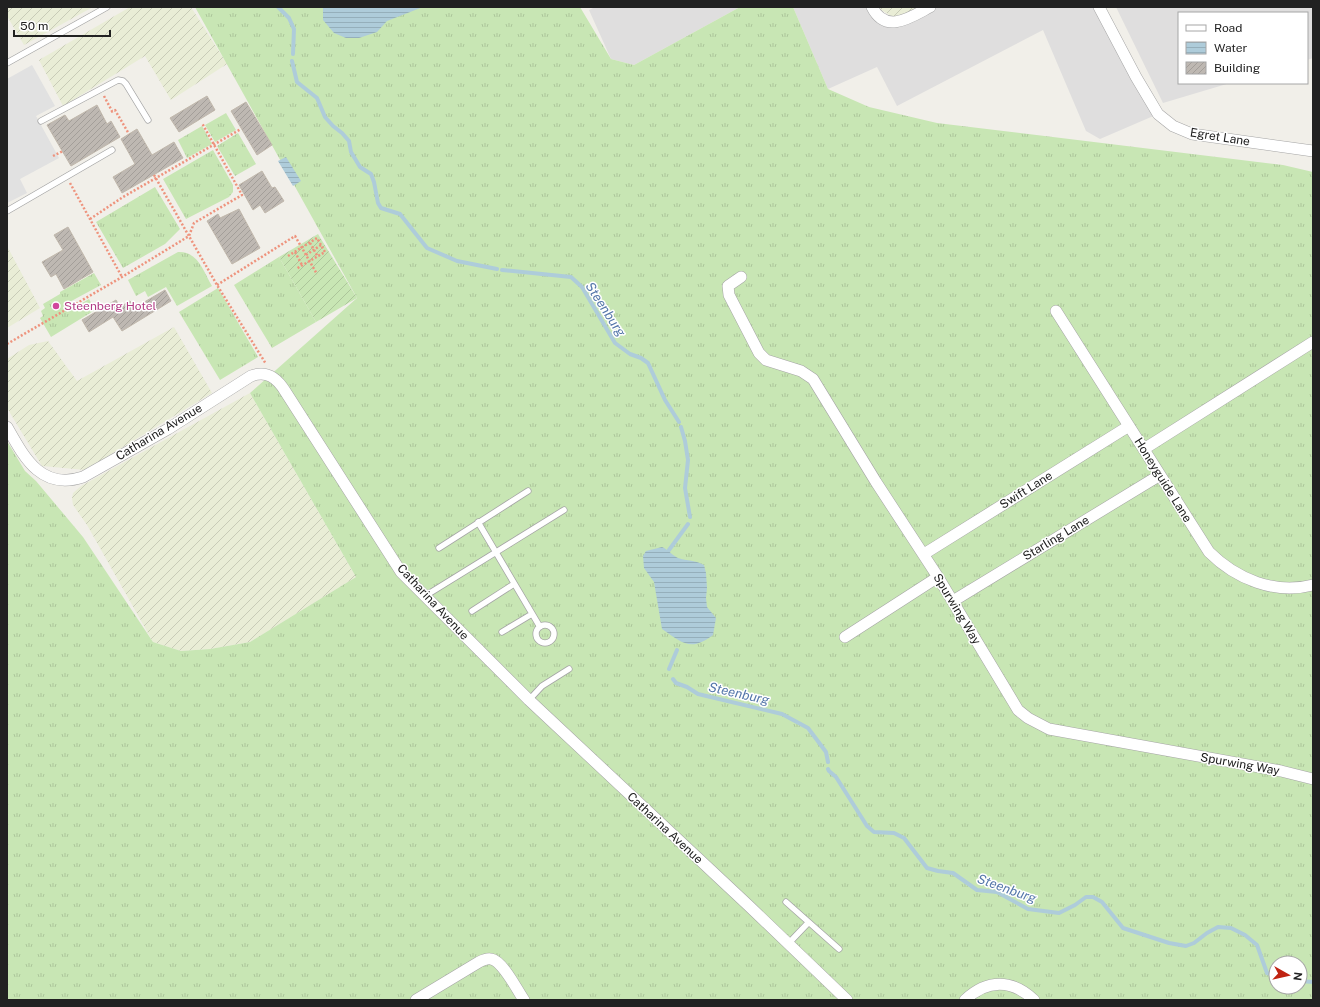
<svg xmlns="http://www.w3.org/2000/svg" width="1320" height="1007" font-family="'Public Sans',sans-serif">
	<style>
		.residential { fill: #dfdede }
		.farmland { fill: url(#farmland-furrows) }
		.grass { fill: url(#grass-tufts); fill-rule: evenodd }
		.garden { fill: url(#garden-furrows) }
		.parking { fill: #e1e1e1 }
		.water { fill: url(#water-rules) }
		.lines { fill: none; stroke-linecap: round; stroke-linejoin: round }
		.stream { stroke: #aeccda; stroke-width: 4 }
		.building { fill: url(#building-hatch); stroke: #c1b8ac }
		.service-casing { stroke: #a5a5a5; stroke-width: 7 }
		.minor-casing { stroke: #a5a5a5; stroke-width: 12 }
		.path { stroke: #ee937d; stroke-width: 2.5; stroke-dasharray: 2 2; stroke-linecap: butt }
		.service { stroke: #fff; stroke-width: 5.5 }
		.minor { stroke: #fff; stroke-width: 11 }
		.hotel-dot { fill: #d1479c; stroke: #fff; stroke-width: 1.5 }
		.labels { text-anchor: middle; stroke-width: 3; stroke-linejoin: round; paint-order: stroke }
		.street-label { font-size: 12px; fill: #212121; stroke: #fff }
		.hotel-label { font-size: 12px; fill: #b23c85; stroke: #fff; text-anchor: start }
		.water-label { font-size: 13px; font-style: italic; fill: #57a; stroke: #fff }
	</style>
	<defs>
		<pattern id="farmland-furrows" width="10" height="10" patternUnits="userSpaceOnUse"><rect width="10" height="10" fill="#e9edd6"/><path d="M-1 1l2-2M0 10L10 0M9 11l2-2" fill="none" stroke="#c8cbb7"/></pattern>
		<pattern id="grass-tufts" width="24" height="20" patternUnits="userSpaceOnUse"><rect width="24" height="20" fill="#c8e6b4"/><path d="M3 7l-1-3M5 7V3M7 7l1-3M15 17l-1-3M17 17v-4M19 17l1-3" fill="none" stroke="#acc59a"/></pattern>
		<pattern id="garden-furrows" width="10" height="10" patternUnits="userSpaceOnUse"><rect width="10" height="10" fill="#c8e6b4"/><path d="M-1 1l2-2M0 10L10 0M9 11l2-2" fill="none" stroke="#acc59a"/></pattern>
		<pattern id="water-rules" width="6" height="5" patternUnits="userSpaceOnUse"><rect width="6" height="5" fill="#aeccda"/><path d="M0 2.5h6" fill="none" stroke="#95afbb"/></pattern>
		<pattern id="building-hatch" width="6" height="6" patternUnits="userSpaceOnUse"><rect width="6" height="6" fill="#beb8b2"/><path d="M-1 1l2-2M0 6l6-6M5 7l2-2" fill="none" stroke="#a39e99"/></pattern>
	</defs>
	<rect width="100%" height="100%" fill="#f1efe9"/>
	<path class="residential" d="M595,7h145l-106,58 -23,-6 -22,-49z
		M793,7h79l12,12 46,-12h169l59,107 -58,25 -14,-8 -43,-101 -146,76 -20,-39 -49,22z
		M1116,7h197v51l-6,2v-47h-128v70h51l-67,20z"/>
	<path class="farmland" d="M7,7h86l-69,38 -17,-29z
		M130,7h61l36,57 -56,36 -26,-44 -82,50 -24,-46z
		M877,7h45l-25,13z
		M7,246l33,62 -33,20z
		M174,327l38,66 -127,77 -43,-4 -35,-58v-49l22,-14 19,-4 29,40z
		M250,393l106,184 -106,65 -40,7 -29,2 -28,-9 -66,-117 -14,-20 -1,-7 1,-5 8,-7z"/>
	<path class="grass" d="M195,7h385l31,52 23,6 106,-58h53l35,82 41,18 68,16 346,42 30,7v828h-1306v-559l18,30 11,10 47,56 70,105 28,9 29,-2 40,-7 106,-65 -106,-184 107,-95zM1276,963h24v24h-24z
		M226,113l10,17 -21,12 -10,-17z
		M202,126l10,18 -25,14 -9,-18z
		M238,133l18,31 -21,12 -18,-30z
		M213,150l20,35v7l-4,5 -43,22 -23,-40z
		M155,187l25,42 -15,15 -42,24 -27,-46z
		M178,252c20,-1 25,19 34,34l-35,20 -11,-19 -18,10 -3,-6 -9,5 -8,-16z
		M279,257l37,65 -44,26 -38,-63z
		M94,273l7,12 -37,20 3,7 22,-13 6,11 -44,27 -11,-19 3,-2 -2,-5 4,-3 -2,-4 17,-10v-2z
		M218,288l40,69 -38,23 -41,-68z"/>
	<path class="garden" d="M318,234l39,64 -41,24 -37,-65z"/>
	<path class="parking" d="M32,65l23,41 -19,10 23,42 -39,21 7,14 -20,10v-124z"/>
	<path class="water" d="M323,7h100l-36,14 -10,11 -18,6h-13l-12,-5 -11,-13z
		M286,157l15,24 -8,5 -15,-25z
		M662,547c7,3 11,9 16,11 9,3 18,2 26,7l2,8 1,15 -1,10 1,9 9,11 -3,17c-22,17 -31,8 -51,-6l-8,-47 -10,-14 -1,-12 3,-5z"/>
	<g class="lines">
		<path class="stream" d="M278,7l11,11 5,11 -1,25
			M292,61l5,21 20,16 8,19 8,9 9,7 7,8 2,11 9,15 11,7 3,8 4,21 3,5 19,6 27,34 30,13 40,8
			M502,270l69,7 11,10 33,56 15,11 11,4 7,5 17,37 14,22
			M681,427l4,14 3,19 -3,28 5,29
			M669,550l19,-26
			M669,669l8,-19
			M673,679l3,4 11,4 11,7 84,20 26,14 18,24 2,10
			M828,769l1,2 7,6 31,49 7,6 20,1 10,5 23,30 11,3 15,2 24,17 20,2 31,17 31,4 16,-8 11,-8h7l9,5 21,26 46,15 17,3 8,-3 13,-10 11,-6 13,1 14,7 12,10 10,28 9,3
			M1300,981l13,1"/>
	</g>
	<path class="building" d="M207,96l8,14 -36,22 -9,-14z
		M246,102l26,43 -15,10 -26,-44z
		M97,105l10,19 4,-3 9,16 -49,29 -24,-41 18,-10 4,6z
		M137,129l15,26 22,-13 9,16 -61,35 -9,-16 22,-13 -14,-25z
		M262,171l10,17 3,-1 9,14 -19,12 -5,-8 -7,5 -14,-25z
		M239,209l21,39 -28,16 -25,-43 11,-7 2,4z
		M68,227l25,45 -29,17 -8,-15 -5,3 -9,-15 21,-12 -9,-15z
		M165,290l6,11 -49,30 -9,-14 -24,15 -7,-12 34,-20 4,7 10,-6 4,7z"/>
	<g class="lines">
		<g class="service-casing">
			<path id="service" d="M7,63l100,-56
				M41,121l77,-41 5,1 3,3 22,36
				M7,211l105,-61
				M478,522l62,105
				M439,548l89,-57
				M425,596l139,-86
				M472,611l42,-27
				M536 634a9 9 0 1 1 18 0a9 9 0 1 1-18 0Z
				M502,632l30,-18
				M529,700l13,-14 27,-17
				M786,902l53,47
				M788,944l20,-21"/>
		</g>
		<g class="minor-casing">
			<path id="minor" d="M872,7c14,28 39,10 58,0
				M1099,7l37,70 22,37 15,12 19,8 121,17
				M741,277l-13,9 1,9 30,58 7,7 35,11 12,8 63,103 62,95 80,133 10,8 21,11 232,42 32,8
				M1056,311l153,241c27,27 66,43 104,33
				M7,427c17,30 34,64 76,50l85,-48 83,-53c16,-6 26,2 34,15l116,181 128,128 220,206 98,94
				M1144,449l169,-107
				M924,554l205,-128
				M953,601l207,-126
				M845,637l93,-60
				M416,1000l63,-38c4,-2 8,-4 12,-3 12,2 26,31 33,41
				M965,1000c22,-21 47,-21 69,0"/>
		</g>
		<path class="path" d="M104,96l8,15
			M111,112l4,-2 14,24
			M53,156l10,-5
			M154,175l63,110 49,79
			M70,183l52,94
			M90,219l33,-22 118,-68
			M310,243l8,14
			M295,252l7,13
			M306,255l15,-10
			M288,256l29,-18 8,14 -29,17
			M217,285l78,-49 22,38
			M7,344l115,-67 67,-41 5,-13 48,-28 -40,-72"/>
		<use href="#service" class="service"/>
		<use href="#minor" class="minor"/>
	</g>
	<circle class="hotel-dot" cx="56" cy="306" r="4"/>
	<g class="labels">
		<g class="street-label">
			<text transform="translate(1220 137) rotate(9)" y="4">Egret Lane</text>
			<text transform="translate(159 432) rotate(-31)" y="4">Catharina Avenue</text>
			<text transform="translate(1163 480) rotate(58)" y="4">Honeyguide Lane</text>
			<text transform="translate(1026 490) rotate(-32)" y="4">Swift Lane</text>
			<text transform="translate(1056 538) rotate(-31)" y="4">Starling Lane</text>
			<text transform="translate(433 602) rotate(47)" y="4">Catharina Avenue</text>
			<text transform="translate(957 609) rotate(59)" y="4">Spurwing Way</text>
			<text transform="translate(1240 764) rotate(10)" y="4">Spurwing Way</text>
			<text transform="translate(665 828) rotate(43)" y="4">Catharina Avenue</text>
		</g>
		<g class="hotel-label">
			<text x="64" y="310">Steenberg Hotel</text>
		</g>
		<g class="water-label">
			<text transform="translate(606 309) rotate(57)" y="5">Steenburg</text>
			<text transform="translate(739 693) rotate(13)" y="5">Steenburg</text>
			<text transform="translate(1007 888) rotate(20)" y="5">Steenburg</text>
		</g>
	</g>
	<rect width="1320" height="1007" fill="none" stroke="#212121" stroke-width="16"/>
	<rect x="1178" y="12" width="130" height="72" fill="#ffffff" stroke="#a6a6a6"/>
	<rect x="1186" y="25" width="20" height="6" fill="#ffffff" stroke="#a6a6a6"/>
	<text x="1214" y="32" font-size="12" fill="#212121">Road</text>
	<rect x="1186" y="42" width="20" height="12" fill="url(#water-rules)" stroke="#a6a6a6"/>
	<text x="1214" y="52" font-size="12" fill="#212121">Water</text>
	<rect x="1186" y="62" width="20" height="12" fill="url(#building-hatch)" stroke="#a6a6a6"/>
	<text x="1214" y="72" font-size="12" fill="#212121">Building</text>
	<g transform="translate(1288 975) rotate(98)"><circle r="19" fill="#ffffff" stroke="#a6a6a6"/>
	<path d="M0-3L7 15L0 10L-7 15Z" fill="#c02312"/>
	<text y="-6" font-size="11" font-weight="bold" text-anchor="middle" fill="#212121">N</text>
	</g>
	<path d="M14 30v6h96v-6" fill="none" stroke="#212121" stroke-width="2"/>
	<text x="20" y="30" font-size="12" fill="#212121" stroke="#ffffff" stroke-width="3" paint-order="stroke">50 m</text>
</svg>
